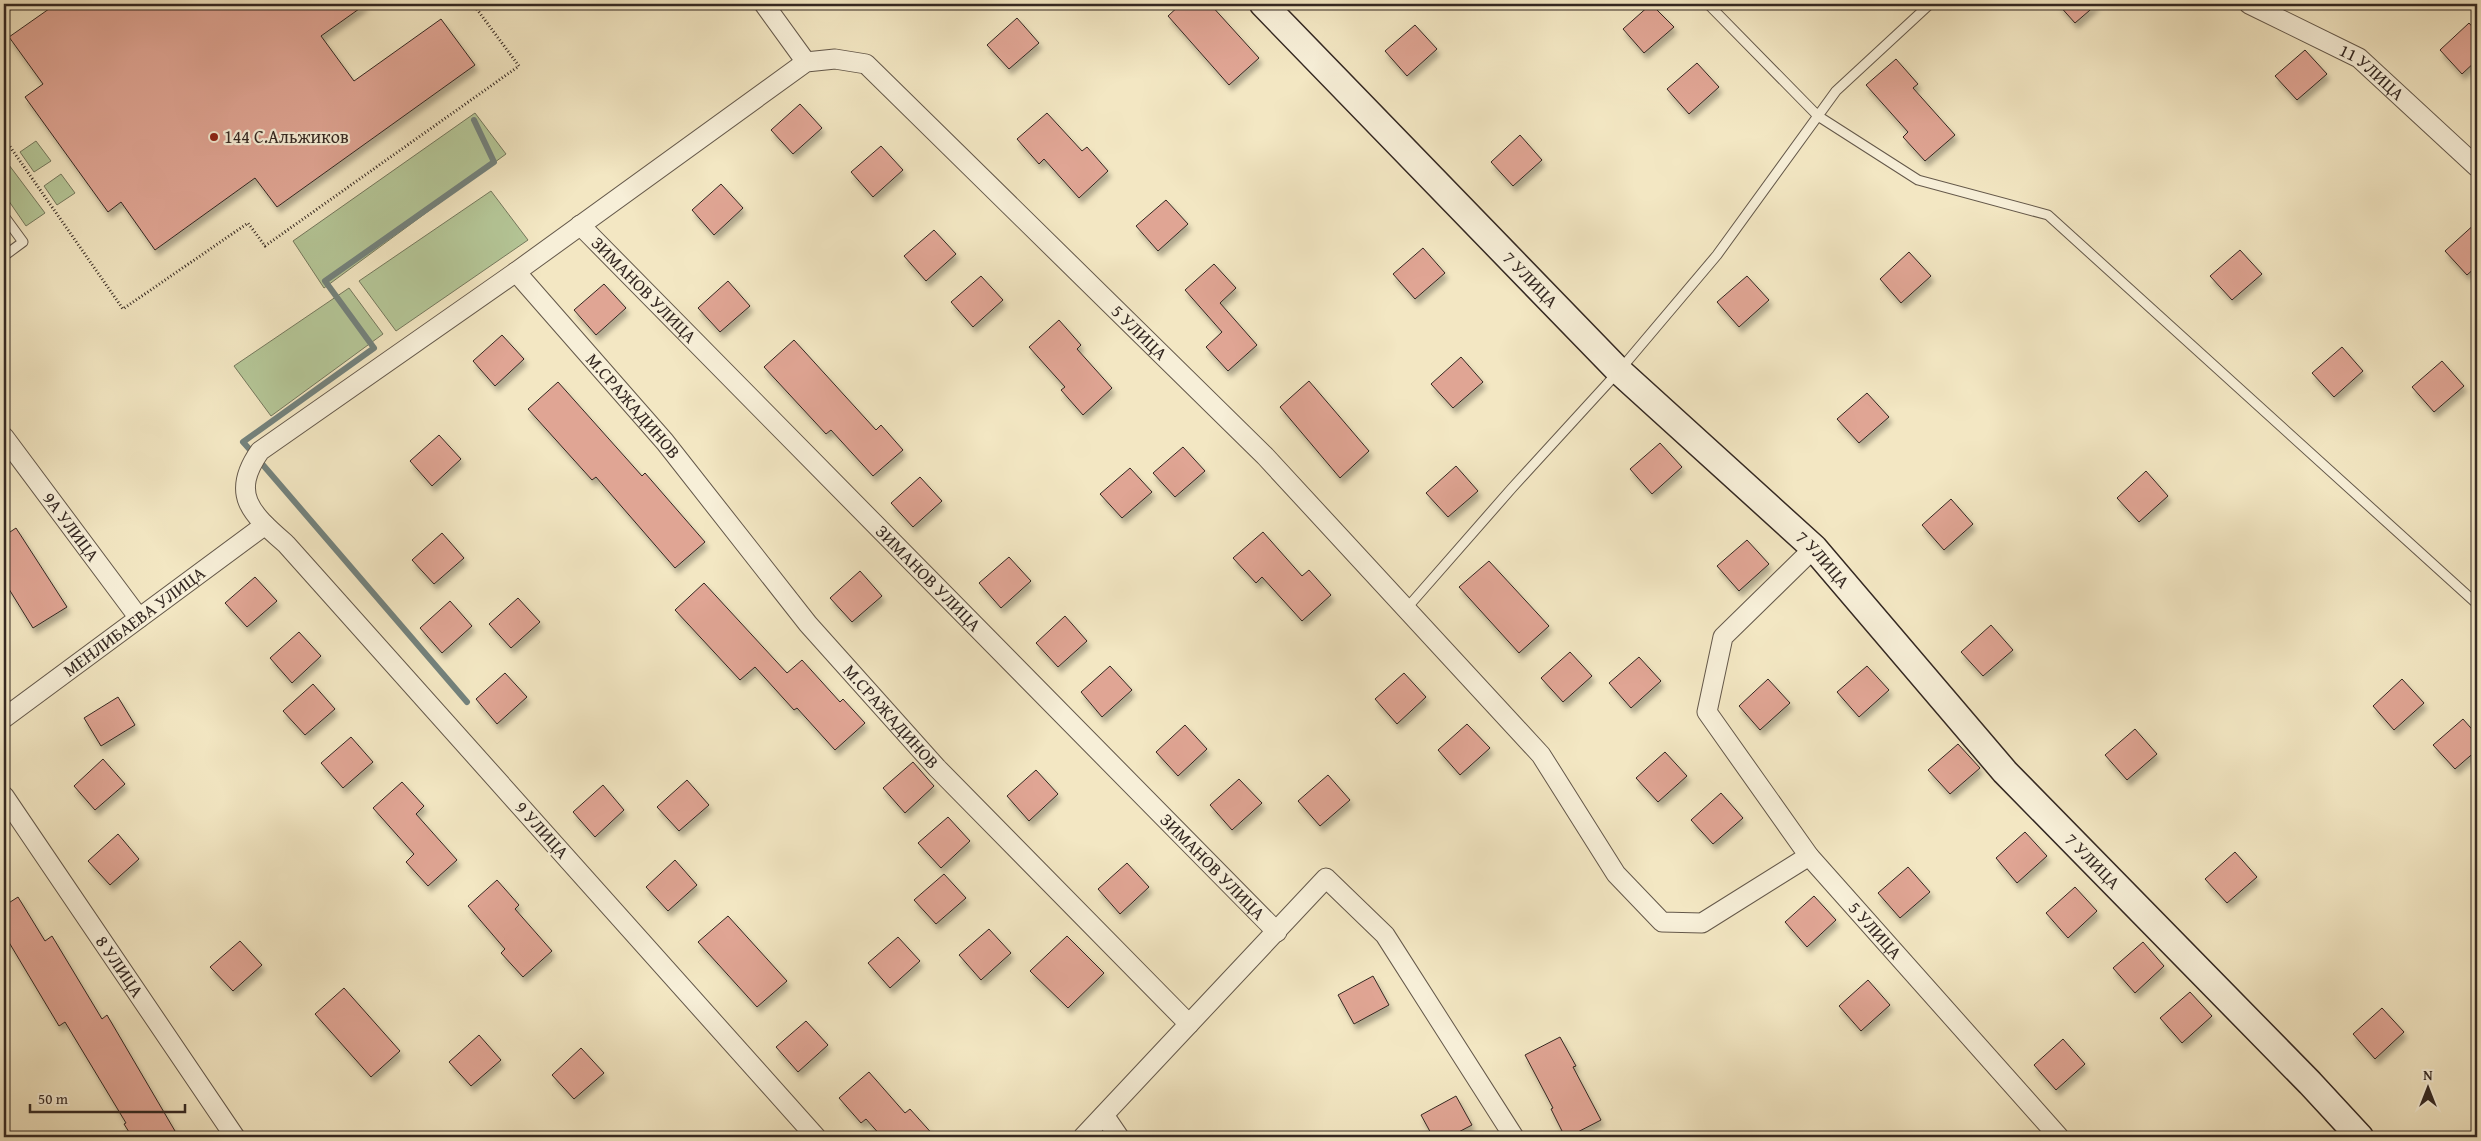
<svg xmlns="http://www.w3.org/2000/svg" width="2481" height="1141" font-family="'Gentium Book Plus',serif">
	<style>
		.green { fill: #b5c798; stroke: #74785d }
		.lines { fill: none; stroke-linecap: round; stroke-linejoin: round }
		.stream { stroke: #73827d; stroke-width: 6 }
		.building { fill: #e0a594; stroke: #342822; filter: url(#shadow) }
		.lane-casing { stroke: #64584a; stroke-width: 11 }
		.street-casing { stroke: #64584a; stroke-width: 21 }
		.secondary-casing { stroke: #342822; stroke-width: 29 }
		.path { stroke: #342822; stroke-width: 3; stroke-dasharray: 1 2.5; stroke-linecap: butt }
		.lane { stroke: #f7efd8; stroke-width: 9 }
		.street { stroke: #f7efd8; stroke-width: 19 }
		.secondary { stroke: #f7efd8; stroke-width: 26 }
		.poi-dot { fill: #8f2418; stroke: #f7efd8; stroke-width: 2 }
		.labels { text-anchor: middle; stroke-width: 4.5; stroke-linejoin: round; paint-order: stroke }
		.street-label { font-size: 18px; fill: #342822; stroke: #f7efd8 }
		.poi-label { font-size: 18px; fill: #342822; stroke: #f7efd8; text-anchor: start }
	</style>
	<defs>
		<filter id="shadow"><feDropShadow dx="3" dy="5.5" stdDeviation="2.5" flood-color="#0004"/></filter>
	</defs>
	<rect width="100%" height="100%" fill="#f3e7c3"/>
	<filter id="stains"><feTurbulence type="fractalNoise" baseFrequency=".004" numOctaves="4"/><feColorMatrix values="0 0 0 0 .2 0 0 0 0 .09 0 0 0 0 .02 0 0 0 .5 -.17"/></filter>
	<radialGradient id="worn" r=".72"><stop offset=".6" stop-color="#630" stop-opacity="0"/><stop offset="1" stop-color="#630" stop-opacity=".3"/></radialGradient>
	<path class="green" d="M475,113l31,41 -182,134 -31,-47z
		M36,141l15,20 -17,11 -14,-20z
		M6,161l39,52 -19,13 -22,-32v-32z
		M61,174l14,19 -18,12 -13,-19z
		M491,191l37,49 -132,91 -37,-50z
		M349,288l34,46 -112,82 -37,-50z"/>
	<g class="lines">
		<path class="stream" d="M252,452l-9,-10 131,-94 -49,-67 169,-119 -20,-42
			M263,465l204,237"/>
	</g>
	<path class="building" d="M56,4h310l-45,32 33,45 87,-62 34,46 -198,142 -22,-29 -100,72 -34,-48 -13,10 -83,-115 18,-13 -34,-47z
		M1181,4h29l49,54 -30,27 -61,-69z
		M1651,4l23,23 -30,26 -21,-24z
		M2058,4h39l-22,19z
		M1017,18l22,25 -30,26 -22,-24z
		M2469,23l8,9v28l-15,14 -22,-24z
		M1415,25l22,24 -30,27 -22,-25z
		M2305,50l22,24 -30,26 -22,-24z
		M1896,59l22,25 -5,4 42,47 -30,26 -22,-24 5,-5 -42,-47z
		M1697,63l22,24 -30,27 -22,-25z
		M800,104l22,24 -29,26 -22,-24z
		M1047,113l35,38 5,-4 21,24 -29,27 -35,-39 -5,5 -22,-25z
		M1520,135l22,25 -29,26 -22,-24z
		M881,146l22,24 -30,27 -22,-25z
		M721,184l22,24 -29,27 -22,-25z
		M1166,200l22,24 -30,27 -22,-25z
		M2477,222v44l-10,9 -22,-24z
		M934,230l22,24 -30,27 -22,-25z
		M1423,248l22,25 -30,26 -22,-25z
		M2240,250l22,24 -30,26 -22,-24z
		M1909,252l22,24 -30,27 -21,-24z
		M1214,264l22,24 -16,15 37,42 -29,26 -22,-24 16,-15 -37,-42z
		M981,276l22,24 -30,27 -22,-25z
		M1747,276l22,24 -30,27 -22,-25z
		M728,281l22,25 -30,26 -22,-24z
		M604,284l22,24 -30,27 -22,-25z
		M1059,320l22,25 -4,4 35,39 -29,27 -22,-25 4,-3 -36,-40z
		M502,335l22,24 -29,27 -22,-25z
		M794,340l82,90 5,-5 22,25 -30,26 -42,-46 -5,4 -62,-67z
		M2342,347l21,24 -29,26 -22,-24z
		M1461,357l22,25 -30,26 -22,-24z
		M2442,361l22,25 -30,26 -22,-25z
		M1309,381l60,70 -29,27 -60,-71z
		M558,382l84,94 3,-3 60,69 -30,26 -79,-91 -4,3 -64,-71z
		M1867,393l22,24 -30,26 -22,-24z
		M439,435l22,24 -29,27 -22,-25z
		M1660,443l22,24 -30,27 -22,-25z
		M1183,447l22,24 -30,26 -22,-24z
		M1456,466l22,25 -30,26 -22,-24z
		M1130,468l22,24 -30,26 -22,-24z
		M2146,471l22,25 -29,26 -22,-24z
		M920,477l22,24 -29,26 -22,-24z
		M1951,499l22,25 -29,26 -22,-25z
		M16,528l51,79 -34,21 -29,-47v-45z
		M1263,532l39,44 7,-6 22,25 -29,26 -40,-44 -6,6 -23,-25z
		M442,533l22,25 -30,26 -22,-24z
		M1747,540l22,24 -30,27 -22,-25z
		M1009,557l22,24 -30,27 -22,-25z
		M1489,561l60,65 -30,27 -60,-66z
		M860,571l22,25 -30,26 -22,-24z
		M255,577l22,24 -30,26 -22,-24z
		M704,583l83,90 15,-13 38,42 3,-3 22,24 -30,27 -38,-42 -3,2 -39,-43 -15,13 -65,-70z
		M518,598l22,24 -29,26 -22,-24z
		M450,601l22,25 -30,27 -22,-25z
		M1065,616l22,25 -29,26 -22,-24z
		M1991,625l22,25 -30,26 -22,-24z
		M299,632l22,24 -29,27 -22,-25z
		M1570,652l22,24 -29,26 -22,-24z
		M1639,657l22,24 -30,27 -22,-25z
		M1110,666l22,24 -30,27 -21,-25z
		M1867,666l22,24 -30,27 -22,-25z
		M505,673l22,24 -30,27 -21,-25z
		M1404,673l22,24 -29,27 -22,-25z
		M1768,679l22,24 -30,27 -21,-24z
		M2402,679l22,24 -30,27 -21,-24z
		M313,684l22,25 -30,26 -22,-24z
		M118,697l17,28 -34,21 -17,-28z
		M2463,719l14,16v15l-22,19 -22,-24z
		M1467,724l23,24 -30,27 -22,-25z
		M1185,725l22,24 -29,27 -22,-24z
		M2135,729l22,25 -30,26 -22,-25z
		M351,737l22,25 -30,26 -22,-25z
		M1958,744l22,24 -30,26 -22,-24z
		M1665,752l22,24 -29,26 -22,-24z
		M103,759l22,25 -30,26 -21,-24z
		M913,762l21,24 -29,27 -22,-25z
		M1036,770l22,24 -29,27 -22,-25z
		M1328,775l22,25 -30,26 -22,-25z
		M1239,779l23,24 -30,27 -22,-25z
		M687,780l22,25 -30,26 -22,-24z
		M402,782l22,24 -8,8 41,46 -29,26 -22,-24 8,-8 -41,-46z
		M603,785l21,25 -29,27 -22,-25z
		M1721,793l22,25 -30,26 -22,-24z
		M948,817l22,24 -29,27 -23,-25z
		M2025,832l22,24 -30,27 -21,-25z
		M118,834l21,25 -29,26 -22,-24z
		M2235,852l22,25 -30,26 -22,-24z
		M675,860l22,25 -29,26 -22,-24z
		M1127,863l22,24 -29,27 -22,-25z
		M1908,867l22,25 -30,26 -22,-25z
		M944,874l22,24 -30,26 -22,-24z
		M497,880l22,25 -4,4 37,42 -29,26 -22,-24 4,-4 -37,-43z
		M2075,887l22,24 -29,27 -22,-25z
		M1814,896l22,24 -29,27 -22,-25z
		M18,897l27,44 7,-5 50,83 5,-4 68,116 -10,6h-33l-8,-13 2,-1 -61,-101 -6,4 -55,-92v-28z
		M728,916l59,65 -30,26 -59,-65z
		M989,929l22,24 -30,27 -22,-25z
		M1067,936l37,37 -36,35 -38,-37z
		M898,937l22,24 -30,27 -22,-25z
		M240,941l22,24 -29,26 -23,-24z
		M2143,942l21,24 -29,27 -22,-25z
		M1373,976l16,29 -35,19 -16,-29z
		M1868,980l22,25 -29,26 -22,-25z
		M344,988l56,63 -29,26 -56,-63z
		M2190,992l22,24 -30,27 -22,-25z
		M2382,1008l22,24 -29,27 -22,-25z
		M806,1021l22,24 -30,27 -22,-25z
		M479,1035l22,25 -30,26 -22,-24z
		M1560,1037l16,29 -3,1 28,53 -33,17h-3l-14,-28 2,-1 -28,-53z
		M2063,1039l22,25 -29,26 -22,-25z
		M581,1048l23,25 -30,26 -22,-24z
		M869,1072l36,41 5,-4 25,28h-53l-16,-18 -5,4 -22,-25z
		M1456,1096l16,29 -23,12h-16l-12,-22z"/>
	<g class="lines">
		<g class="lane-casing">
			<path id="lane" d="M1708,4l110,112 100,64 130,35 429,389
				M4,216l19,26 -19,14
				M1406,609l106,-121 107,-117 98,-116 119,-164 94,-87"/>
		</g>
		<g class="street-casing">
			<g id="street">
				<path d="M764,4l42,58"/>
				<path id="s1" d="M2249,4l110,54 118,109"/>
				<path id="s2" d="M580,225l697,707"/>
				<path id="s3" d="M516,272l149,170 143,182 129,144 252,256 -106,113"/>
				<path id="s4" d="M4,437l135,181"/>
				<path id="s5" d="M1814,548l-91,89 -16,75 102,144 250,281"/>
				<path id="s6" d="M4,718l261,-193"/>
				<path id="s7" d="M4,796l231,341"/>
				<path d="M1189,1024l137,-146 59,57 129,202"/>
				<path d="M1104,1115l15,22"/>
				<path id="s8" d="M816,1137l-530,-593c-34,-30 -57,-49 -26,-93l256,-179 290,-210 29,-3 31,5 399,392 276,299 75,119 46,48 40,1 107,-67"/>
			</g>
		</g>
		<g class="secondary-casing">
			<g id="secondary">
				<path id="s9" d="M1263,4l356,367 195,177 191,224 305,311 50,54"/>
			</g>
		</g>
		<path class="path" d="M4,13l14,-9
			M4,138l119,171 125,-86 17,23 254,-180 -46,-62"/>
		<use href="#lane" class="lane"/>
		<use href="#street" class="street"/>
		<use href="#secondary" class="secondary"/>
	</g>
	<circle class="poi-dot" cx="214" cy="137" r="5"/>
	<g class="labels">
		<g class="street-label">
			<text dy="6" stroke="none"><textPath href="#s1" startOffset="141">11 УЛИЦА</textPath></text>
			<text dy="6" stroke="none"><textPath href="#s9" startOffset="384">7 УЛИЦА</textPath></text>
			<text dy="6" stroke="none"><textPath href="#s2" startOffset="91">ЗИМАНОВ УЛИЦА</textPath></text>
			<text dy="6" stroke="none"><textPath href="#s8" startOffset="2021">5 УЛИЦА</textPath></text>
			<text dy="6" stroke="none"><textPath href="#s3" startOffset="178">М.СРАЖАДИНОВ</textPath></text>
			<text dy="6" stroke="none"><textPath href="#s4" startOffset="112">9А УЛИЦА</textPath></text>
			<text dy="6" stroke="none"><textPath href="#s9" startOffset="789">7 УЛИЦА</textPath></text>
			<text dy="6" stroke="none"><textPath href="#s2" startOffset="496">ЗИМАНОВ УЛИЦА</textPath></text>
			<text dy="6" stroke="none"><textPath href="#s6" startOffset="162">МЕНЛИБАЕВА УЛИЦА</textPath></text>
			<text dy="6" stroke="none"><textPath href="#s3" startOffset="582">М.СРАЖАДИНОВ</textPath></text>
			<text transform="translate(542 830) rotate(48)" y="6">9 УЛИЦА</text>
			<text dy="6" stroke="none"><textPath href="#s9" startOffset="1194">7 УЛИЦА</textPath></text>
			<text dy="6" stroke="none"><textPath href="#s2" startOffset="901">ЗИМАНОВ УЛИЦА</textPath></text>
			<text dy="6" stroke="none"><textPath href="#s5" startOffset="480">5 УЛИЦА</textPath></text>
			<text dy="6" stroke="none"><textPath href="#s7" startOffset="206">8 УЛИЦА</textPath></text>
		</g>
		<g class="poi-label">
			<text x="224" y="143">144 С.Альжиков</text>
		</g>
	</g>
	<rect width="2481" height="1141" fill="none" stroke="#f3e7c3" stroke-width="20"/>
	<rect x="5" y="5" width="2471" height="1131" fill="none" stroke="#342822" stroke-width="2.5"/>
	<rect x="10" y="10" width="2461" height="1121" fill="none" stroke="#342822"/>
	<g transform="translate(2428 1088)" stroke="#f7efd8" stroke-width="4" paint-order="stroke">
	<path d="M0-4L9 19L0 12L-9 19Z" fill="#342822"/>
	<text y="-8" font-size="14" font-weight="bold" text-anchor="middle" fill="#342822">N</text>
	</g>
	<path d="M30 1104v8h155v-8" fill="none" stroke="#342822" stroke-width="2.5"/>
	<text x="38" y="1104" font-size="15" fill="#342822" stroke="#f7efd8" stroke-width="4" paint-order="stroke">50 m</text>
	<rect width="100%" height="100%" filter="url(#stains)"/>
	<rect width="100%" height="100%" fill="url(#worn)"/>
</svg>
